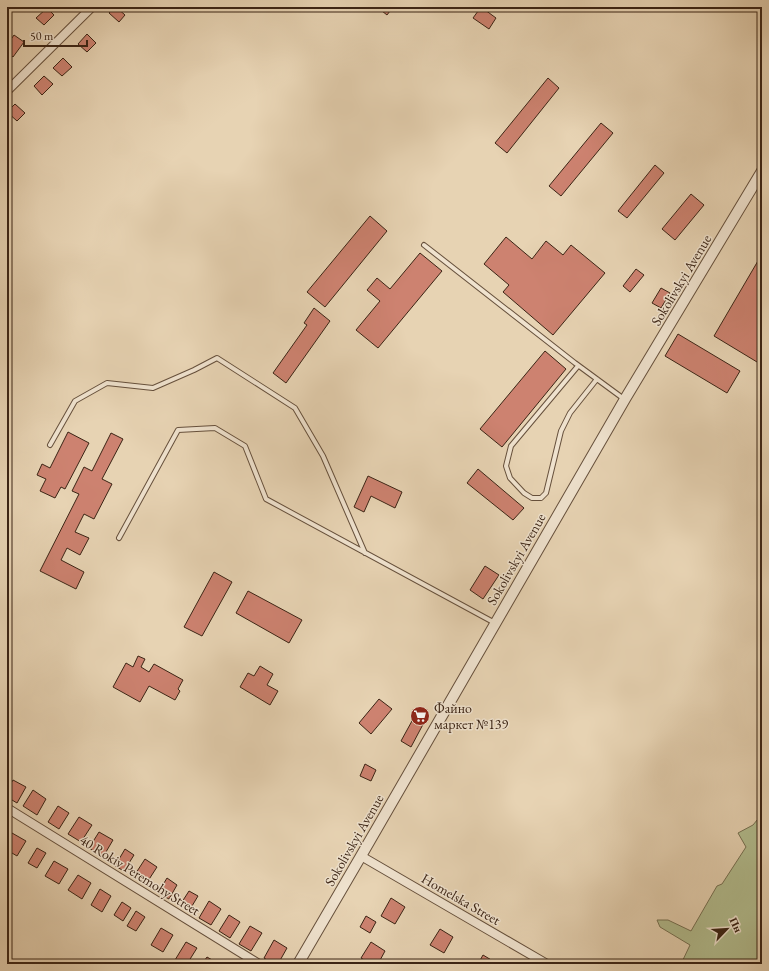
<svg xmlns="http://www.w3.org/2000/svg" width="769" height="971" font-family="'EB Garamond',serif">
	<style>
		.green { fill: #b2bd8f; stroke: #767052 }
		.building { fill: #cd8270; stroke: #3b2415 }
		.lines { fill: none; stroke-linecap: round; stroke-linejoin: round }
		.service-casing { stroke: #66503c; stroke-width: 6 }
		.minor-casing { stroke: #66503c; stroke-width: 10 }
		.tertiary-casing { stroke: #66503c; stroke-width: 12 }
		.service { stroke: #efe2ce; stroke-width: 4 }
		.minor { stroke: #efe2ce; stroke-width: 8 }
		.tertiary { stroke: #efe2ce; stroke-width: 10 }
		.labels { text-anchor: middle; stroke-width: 3; stroke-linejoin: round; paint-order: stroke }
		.street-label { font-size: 14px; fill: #3b2415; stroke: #efe2ce }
		.poi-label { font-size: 14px; fill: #3b2415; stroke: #efe2ce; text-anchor: start }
	</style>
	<rect width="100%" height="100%" fill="#e7d3b3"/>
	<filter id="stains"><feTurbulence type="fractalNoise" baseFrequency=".005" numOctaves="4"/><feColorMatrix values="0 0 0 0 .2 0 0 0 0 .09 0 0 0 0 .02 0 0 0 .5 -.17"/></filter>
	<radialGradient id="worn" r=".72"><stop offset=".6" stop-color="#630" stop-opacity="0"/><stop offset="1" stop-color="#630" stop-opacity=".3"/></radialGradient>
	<path class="green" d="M762,814v150h-81l9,-19 -30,-18 -3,-7h11l23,11 26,-45 5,-2 24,-37 -8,-14 15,-8z"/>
	<path class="building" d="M114,7h2l9,8 -6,7 -10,-9z
		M377,7h16l-6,8z
		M481,7l15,11 -7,11 -16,-11z
		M47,8l7,7 -10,10 -8,-7z
		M87,34l9,9 -9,9 -9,-8z
		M14,35l10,7 -11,15 -6,-5v-7z
		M63,58l9,9 -10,9 -9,-8z
		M44,76l9,8 -11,11 -8,-9z
		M548,78l11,10 -52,65 -12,-10z
		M15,104l10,9 -8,8 -10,-9z
		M601,123l12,10 -52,63 -12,-10z
		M655,165l9,8 -37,45 -9,-7z
		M691,194l13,11 -29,35 -13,-11z
		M370,216l17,15 -62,76 -18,-15z
		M506,237l26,22 14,-18 17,14 8,-10 34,28 -52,62 -50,-43 6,-7 -25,-21z
		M420,253l22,18 -64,77 -22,-18 24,-29 -13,-11 10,-12 13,11z
		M762,254v111l-48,-29z
		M636,269l8,6 -14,17 -7,-6z
		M661,288l9,5 -9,15 -9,-5z
		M314,308l16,13 -44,62 -13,-10 34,-48 -3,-2z
		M678,334l62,37 -13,22 -62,-37z
		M545,351l21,18 -64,78 -22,-18z
		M68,432l21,11 -24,46 -4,-2 -6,11 -15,-7 6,-12 -9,-4 5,-11 8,4z
		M111,433l12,6 -21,40 10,5 -18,35 -10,-5 -9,18 14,6 -9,17 -13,-7 -6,12 23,12 -8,17 -36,-18 39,-77 -7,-3 12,-24 8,4z
		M478,469l46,39 -11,12 -46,-37z
		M368,476l34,16 -7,16 -24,-12 -7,16 -10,-5z
		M485,566l14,9 -16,24 -13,-9z
		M214,572l18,10 -30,54 -18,-9z
		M248,591l54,29 -13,23 -53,-30z
		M138,656l7,3 -4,8 8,5 5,-8 29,16 -5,9 2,2 -5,9 -26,-14 -9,16 -27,-15 13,-24 7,4z
		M260,666l13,8 -6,11 11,6 -8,14 -30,-18 8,-14 6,3z
		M379,699l13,10 -21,25 -12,-11z
		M418,710l10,5 -17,32 -10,-6z
		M365,764l11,6 -5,11 -11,-5z
		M13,780l13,7 -9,16 -10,-6v-7z
		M33,790l13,9 -9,16 -14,-9z
		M58,806l11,7 -10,16 -11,-7z
		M79,817l13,8 -11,17 -13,-8z
		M99,832l14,8 -10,17 -14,-9z
		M12,833l14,8 -9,15 -10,-6v-9z
		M37,848l9,5 -9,15 -9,-5z
		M125,849l9,6 -10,16 -9,-5z
		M145,859l12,8 -11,17 -12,-8z
		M54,861l14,8 -9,15 -14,-8z
		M78,875l13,8 -9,16 -14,-9z
		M167,878l10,7 -8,14 -11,-6z
		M100,889l11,7 -9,16 -11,-7z
		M189,891l9,5 -9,15 -9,-6z
		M391,898l14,9 -10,17 -14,-8z
		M209,901l12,8 -10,16 -12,-7z
		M122,902l9,6 -8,13 -9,-6z
		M136,911l9,6 -9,14 -9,-5z
		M229,915l11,7 -10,16 -11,-7z
		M366,916l10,6 -6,11 -10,-6z
		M250,926l12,7 -11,18 -12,-7z
		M161,928l12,7 -10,17 -12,-7z
		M440,929l13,8 -9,16 -14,-8z
		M274,940l13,8 -9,16h-4l-10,-6z
		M186,942l11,6 -10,16h-5l-7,-4z
		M371,942l14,9 -7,13h-7l-10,-6z
		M483,955l10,6 -2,3h-13z
		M207,957l12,7h-17z"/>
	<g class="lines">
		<g class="service-casing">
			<path id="service" d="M424,245l151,118 49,36
				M578,366l-67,80 -5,20 4,12 14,15 8,5h9l5,-5 15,-62 9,-18 27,-34
				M50,445l25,-44 32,-18 46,5 41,-18 23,-12 78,50 28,48 42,97
				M119,538l59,-108 37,-2 30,18 21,53 229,124"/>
		</g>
		<g class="minor-casing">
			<path id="minor" d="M7,91l85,-84
				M7,808l252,156
				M361,856l186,108"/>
		</g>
		<g class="tertiary-casing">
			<path id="tertiary" d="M298,964l63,-108 264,-457 137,-228"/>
		</g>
		<use href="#service" class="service"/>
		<use href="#minor" class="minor"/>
		<use href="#tertiary" class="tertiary"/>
	</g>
	<defs>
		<g id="supermarket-disc" transform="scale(1)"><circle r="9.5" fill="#8f2418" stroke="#efe2ce"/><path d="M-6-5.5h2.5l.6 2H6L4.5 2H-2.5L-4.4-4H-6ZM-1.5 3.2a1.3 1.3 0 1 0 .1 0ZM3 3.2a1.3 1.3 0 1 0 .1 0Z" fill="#fff"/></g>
	</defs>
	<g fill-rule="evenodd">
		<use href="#supermarket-disc" x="420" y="716"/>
	</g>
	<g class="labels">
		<g class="street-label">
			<text transform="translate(681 280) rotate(-59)" y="5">Sokolivskyi Avenue</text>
			<text transform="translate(516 559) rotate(-60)" y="5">Sokolivskyi Avenue</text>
			<text transform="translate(354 840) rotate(-60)" y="5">Sokolivskyi Avenue</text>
			<text transform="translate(140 875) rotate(32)" y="5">40 Rokiv Peremohy Street</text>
			<text transform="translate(461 899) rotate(30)" y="5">Homelska Street</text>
		</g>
		<g class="poi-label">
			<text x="434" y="713">Файно<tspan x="434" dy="16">маркет №139</tspan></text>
		</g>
	</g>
	<rect width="769" height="971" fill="none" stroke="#e7d3b3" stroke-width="24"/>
	<rect x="8" y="8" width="753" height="955" fill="none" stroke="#3b2415" stroke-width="2"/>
	<rect x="12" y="12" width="745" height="947" fill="none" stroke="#3b2415"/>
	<g transform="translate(727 929) rotate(65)" stroke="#efe2ce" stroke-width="3" paint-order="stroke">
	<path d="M0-3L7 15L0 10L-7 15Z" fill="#3b2415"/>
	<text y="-6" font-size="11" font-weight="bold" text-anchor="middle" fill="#3b2415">Пн</text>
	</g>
	<path d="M24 40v6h63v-6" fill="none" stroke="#3b2415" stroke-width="2"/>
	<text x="30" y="40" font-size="12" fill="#3b2415" stroke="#efe2ce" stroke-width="3" paint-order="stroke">50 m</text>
	<rect width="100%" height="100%" filter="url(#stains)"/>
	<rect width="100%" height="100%" fill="url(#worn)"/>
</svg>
